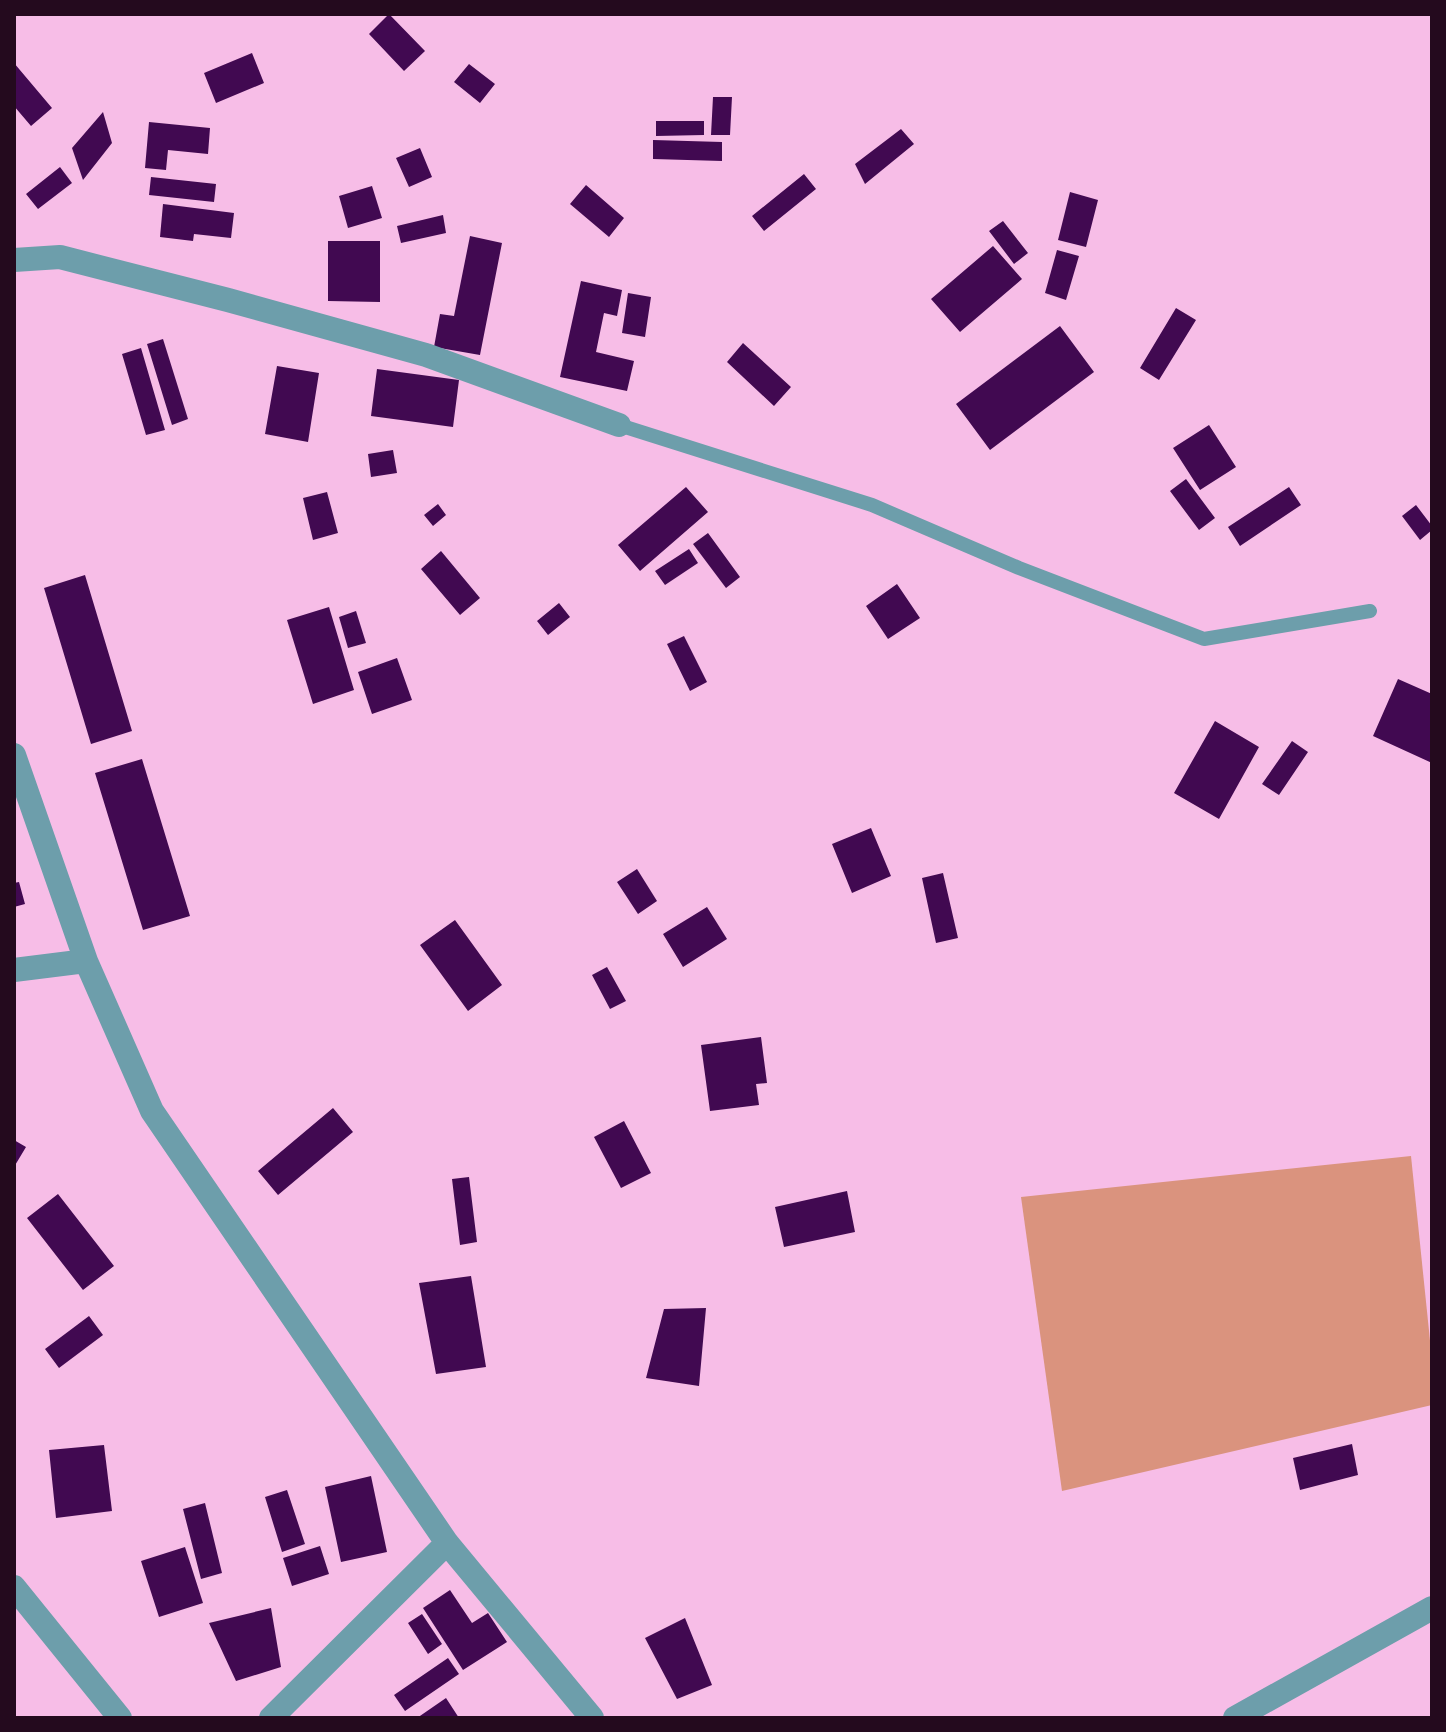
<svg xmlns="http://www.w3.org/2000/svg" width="1446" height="1732" font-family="Commissioner,sans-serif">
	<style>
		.green { fill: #da937e }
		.building { fill: #410951 }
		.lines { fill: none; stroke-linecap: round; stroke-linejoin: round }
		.lane { stroke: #6d9eab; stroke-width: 14 }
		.street { stroke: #6d9eab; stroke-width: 24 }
	</style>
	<rect width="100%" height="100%" fill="#f7bde7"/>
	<path class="green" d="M1411,1156l21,204v45l-370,86 -41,-294z"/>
	<path class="building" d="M389,14l36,37 -21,20 -35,-37z
		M252,53l12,30 -48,20 -12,-30z
		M14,63l38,45 -21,18 -17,-20z
		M469,64l26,20 -15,19 -26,-21z
		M713,97h19l-2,38h-19z
		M103,112l9,31 -29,37 -11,-32z
		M656,121h48v14l-48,1z
		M149,122l61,6 -2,26 -40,-4 -2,20 -21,-2z
		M901,129l13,15 -49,40 -10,-20z
		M653,140l69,2v19l-69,-2z
		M420,148l12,29 -23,10 -13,-29z
		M60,167l12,16 -34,26 -12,-15z
		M804,174l12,15 -52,42 -12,-15z
		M151,177l65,7 -2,18 -65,-7z
		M586,185l38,33 -15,19 -39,-33z
		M372,186l10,32 -34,10 -9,-32z
		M1070,192l28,8 -12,47 -28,-7z
		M163,204l71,9 -3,25 -37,-4 -1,7 -33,-4z
		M443,215l3,18 -45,10 -4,-17z
		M1003,221l25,32 -14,11 -25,-33z
		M470,236l32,7 -22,112 -46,-8 6,-33 14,2z
		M328,241h52v61l-52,-1z
		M993,246l29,33 -62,53 -29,-33z
		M1057,250l22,6 -13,44 -21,-7z
		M581,281l41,9 -5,26 -13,-3 -8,39 38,9 -7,30 -67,-14z
		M628,293l23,4 -6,40 -23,-4z
		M1176,308l20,12 -37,60 -19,-12z
		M1060,326l34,46 -104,78 -34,-46z
		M163,339l25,80 -16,6 -25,-81z
		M743,343l48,44 -17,19 -47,-44z
		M141,348l24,82 -19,5 -24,-81z
		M277,366l42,7 -11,69 -43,-8z
		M377,369l82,11 -6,47 -82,-11z
		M1209,425l27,42 -36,23 -27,-42z
		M393,450l4,23 -26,4 -3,-23z
		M1186,479l29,39 -16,12 -29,-39z
		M686,487l22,25 -68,59 -22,-26z
		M1289,487l12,18 -61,41 -12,-19z
		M327,492l11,41 -25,7 -10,-42z
		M438,504l8,11 -13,11 -9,-11z
		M1416,505l16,21v4l-12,10 -18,-24z
		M708,533l32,44 -14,11 -33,-44z
		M689,549l9,14 -33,22 -10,-14z
		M441,551l39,47 -20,17 -39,-46z
		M85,575l47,156 -41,13 -47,-156z
		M897,584l23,34 -32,21 -22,-33z
		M559,603l11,14 -22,18 -11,-14z
		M329,607l25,83 -41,14 -26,-84z
		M356,611l10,32 -18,5 -9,-31z
		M684,636l23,46 -17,9 -23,-47z
		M397,658l15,42 -40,14 -14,-42z
		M1398,679l34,15v69l-59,-27z
		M1215,721l44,26 -40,72 -45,-26z
		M1292,741l16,11 -29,43 -17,-11z
		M142,759l48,157 -47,14 -48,-157z
		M871,828l20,48 -39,17 -20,-49z
		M637,869l20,32 -19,13 -21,-32z
		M943,873l15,65 -22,5 -14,-65z
		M19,882l6,22 -11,3v-24z
		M707,907l20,32 -44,28 -20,-33z
		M455,920l47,65 -34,26 -48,-66z
		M607,967l19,34 -16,8 -18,-34z
		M761,1037l6,46 -11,1 3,21 -49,6 -9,-66z
		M333,1108l20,24 -75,63 -20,-24z
		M624,1121l27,52 -30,15 -27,-51z
		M14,1140l12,7 -12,20z
		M469,1177l8,65 -17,3 -8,-66z
		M847,1191l8,41 -71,15 -9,-40z
		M58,1194l56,72 -31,24 -56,-72z
		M471,1276l15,91 -50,7 -17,-91z
		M706,1308l-7,78 -53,-8 18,-69z
		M89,1316l14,19 -44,33 -14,-19z
		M1352,1444l6,31 -58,15 -7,-32z
		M104,1445l8,66 -56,7 -7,-68z
		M371,1476l16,76 -46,10 -16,-75z
		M287,1490l18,54 -23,8 -17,-55z
		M205,1503l17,70 -21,6 -18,-70z
		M320,1546l9,28 -37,12 -9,-28z
		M185,1547l18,56 -44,14 -18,-56z
		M450,1590l22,33 16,-10 19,29 -44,28 -40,-62z
		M271,1608l10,59 -45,14 -27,-58z
		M422,1614l20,30 -14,10 -20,-31z
		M685,1618l27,67 -35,14 -32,-61z
		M448,1658l11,16 -54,37 -11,-16z
		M446,1698l13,20h-42z"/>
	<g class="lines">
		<path class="lane" d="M619,425l253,80 147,63 185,71 166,-28"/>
		<path class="street" d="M14,260l46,-3 168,43 198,55 193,70
			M14,755l72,206 66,150 295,432 145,175
			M14,970l72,-9
			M14,1587l106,131
			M271,1718l176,-175
			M1235,1718l197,-110"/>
	</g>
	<rect width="1446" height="1732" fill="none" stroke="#240a1e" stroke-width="32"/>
</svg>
